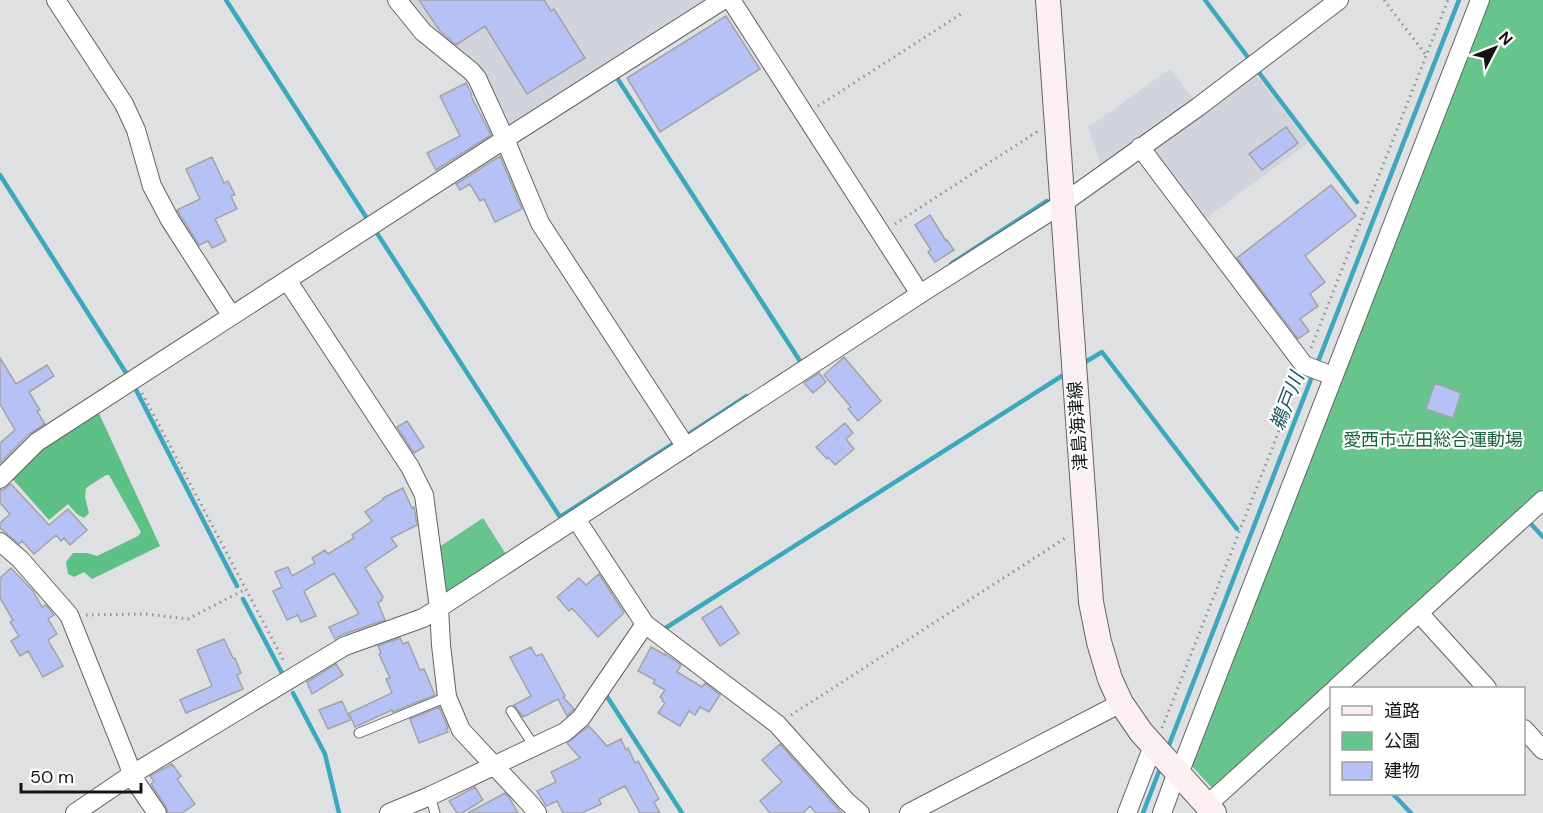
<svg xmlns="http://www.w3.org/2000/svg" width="1543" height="813" font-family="'DM Sans','Noto Sans JP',sans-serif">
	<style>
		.built { fill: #d2d4dd }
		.green { fill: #67c48d }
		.forest { fill: #5dc087 }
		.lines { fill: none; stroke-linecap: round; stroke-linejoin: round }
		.stream { stroke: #3da7be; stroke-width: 4.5 }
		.building { fill: #b6c1f6; stroke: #a3a3a5; stroke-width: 1.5 }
		.lane-casing { stroke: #636365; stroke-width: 11 }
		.street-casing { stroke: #636365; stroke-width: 20 }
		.secondary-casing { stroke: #636365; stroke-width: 26 }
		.path { stroke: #929293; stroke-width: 3; stroke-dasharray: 1.5 4.5; stroke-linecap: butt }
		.lane { stroke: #fff; stroke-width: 9 }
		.street { stroke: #fff; stroke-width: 18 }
		.secondary { stroke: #fbeff2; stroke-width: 24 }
		.labels { text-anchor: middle; stroke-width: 4.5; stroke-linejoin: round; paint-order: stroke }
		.street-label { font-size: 18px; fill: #141415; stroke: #fff }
		.park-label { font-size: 18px; fill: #1b633e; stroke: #fff }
		.water-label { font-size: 20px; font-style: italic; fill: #1b5562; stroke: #fff }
	</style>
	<rect width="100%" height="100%" fill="#dfe0e1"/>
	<path class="built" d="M402,0h311l-207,131 -29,-60z
		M1170,69l23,29 -92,68 -13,-39 5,-3z
		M1254,72l54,71 -107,79 -54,-71z"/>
	<path class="green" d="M1485,0h58v489l-330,300 -24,-26z
		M483,518l24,38 -65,41 -6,-48z"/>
	<path class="forest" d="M97,409l63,137 -68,33 -8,-7 -10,5 -6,-3 -2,-12 7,-9h14l10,3 41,-20 3,-4 -32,-57h-3l-20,13 -1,9 4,16 -5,5 -7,-4 -9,-10 -19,16 -40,-45 30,-30z"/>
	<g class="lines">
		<path class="stream" d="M226,0l142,220
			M1205,0l45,60
			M1257,70l100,132
			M617,78l183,283
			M0,175l128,201
			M375,230l185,287 116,-75
			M951,264l96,-63
			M1082,364l20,-12 135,177
			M1316,367l143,-367
			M134,386l103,200
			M686,436l61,-40
			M1531,524l12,13
			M243,599l40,76
			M662,628l2,1 401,-255
			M293,693l32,61 14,59
			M607,693l-1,2 76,118
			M1167,750l146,-376
			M1393,794l18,19
			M1143,813l18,-47"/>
	</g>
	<path class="building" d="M419,0h125l7,11 3,-2 31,49 -58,36 -42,-68 -29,19 -16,-14z
		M726,16l34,53 -100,63 -33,-54z
		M466,83l6,12 -1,1 20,39 -55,35 -9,-17 33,-17 -20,-40z
		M1286,127l12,16 -36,27 -13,-16z
		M500,156l22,53 -27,13 -11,-23 -4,2 -10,-17 -10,6 -4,-6z
		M212,157l12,26 4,-2 7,14 -4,1 6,13 -22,10 11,22 -14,7 -4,-7 -9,4 -22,-35 23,-11 -14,-30z
		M1331,185l25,31 -51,40 20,26 -15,12 8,12 -18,13 9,12 -11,8 -61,-81z
		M930,215l16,26 1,-1 7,10 -19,12 -7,-10 3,-2 -16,-25z
		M844,357l37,44 -23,20 -10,-12 3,-2 -27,-32z
		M0,358l16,26 31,-19 7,11 -25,16 11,18 -3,1 8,13 -16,10 -29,29v-20l15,-13 -15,-26z
		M819,373l7,9 -13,11 -9,-10z
		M1435,383l26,10 -8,25 -27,-9z
		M407,421l17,26 -10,6 -17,-26z
		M845,423l8,10 -7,6 8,10 -19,16 -7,-8 -1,2 -11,-12z
		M11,484l38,41 19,-16 19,21 -17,15 -6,-7 -3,3 -5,-6 -22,19 -12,-13 -3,3 -19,-16v-5l10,-9 -10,-11v-13h3z
		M403,488l9,20 2,-1 3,18 -26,13 6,8 -32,22 18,29 -1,1v2l-4,3 7,17 -44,15 -6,4 -6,-12 30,-13 -25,-41 -30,18 12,25 -15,6 -3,-7 -11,5 -14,-29 9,-4 -7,-15 13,-5 4,9 23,-13 -3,-5 13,-8 3,4 26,-16 -2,-3 20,-14 -7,-9 19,-13 -1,-1z
		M11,568l22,23 9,16 4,-2 8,10 -6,4 9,15 -9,6 15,26 -20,11 -15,-26 -8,5 -9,-15 8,-5 -9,-14 3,-2 -13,-22v-20z
		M599,574l25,39 -26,24 -26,-29 -3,3 -12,-14 22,-19 7,7z
		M721,606l18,27 -19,13 -18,-28z
		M400,638l3,6 5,-2 12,28 4,-1 11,26 -42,17 -1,-2 -37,17 -6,-14 43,-20 -6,-14 4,-1 -11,-24 2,-1 -3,-7z
		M224,639l9,19h2l6,15 -4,2 6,14 -57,24 -6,-13 32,-14 -15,-36z
		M531,647l5,9 6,-2 23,42 -2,1 11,12 -7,7 -9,-17 -35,18 -9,-12 17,-9 -21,-39z
		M651,647l14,8v-1l16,11 -4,7 25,15 3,-4 15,12 -11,17 -9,-5 -5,8 -6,-4 -9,15 -22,-13 7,-10 -3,-2 1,-2 -3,-2 5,-7 -12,-7 2,-3 -17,-9z
		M336,664l7,11 -31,19 -5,-12z
		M342,701l8,19 -22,9 -9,-19z
		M439,707l9,21 -2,1 2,3 -29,11 -9,-24z
		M589,726l18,20 14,-7 5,11 2,-2 7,15 3,-2 21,38 -5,3 6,11h-20l-15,-27 -26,13 2,5 -19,9h-19l-6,-12 -11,5 -9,-15 19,-9 -5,-10 29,-14 -13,-15z
		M780,744l58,65 4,4h-26l-6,-7 -7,7h-33l-10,-12 22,-19 -20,-22z
		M172,764l9,12 -4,3 18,25 -13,9h-14l-2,-6 -15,-23 3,-3 -4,-5z
		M475,787l8,13 -21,13h-5l-8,-12z
		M505,793l5,6 8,14h-50z"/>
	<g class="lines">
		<g class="lane-casing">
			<path id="lane" d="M511,711l23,35
				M359,733l88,-36
				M430,796l5,17"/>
		</g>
		<g class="street-casing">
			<path id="street" d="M56,0l68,104 12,26 16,56 18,34 61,95
				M397,0l26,32 48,39 6,7 28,61 35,84 146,224
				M731,0l189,294
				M1140,147l164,218 29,11
				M287,280l123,187 14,28 15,113 2,37 6,52 14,33 70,75 6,8
				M0,479l37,-37 468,-303 218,-139
				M576,519l69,105 132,100 69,77 14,12
				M0,542l20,17 49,56 60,150 2,10 26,38
				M1419,613l68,75
				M1336,688l207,-188
				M1524,729l19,21
				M1179,774l301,-774
				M1207,805l125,-113
				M75,813l56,-38 214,-129 78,-28 16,-10 481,-314 142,-90 136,-97 141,-107
				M389,813l41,-17 135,-64 16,-14 64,-94
				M909,813l212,-110
				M1127,813l26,-67
				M1162,813l15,-41"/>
		</g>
		<g class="secondary-casing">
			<path id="secondary" d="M1048,0l43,602 8,40 11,37 11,24 20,29 73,81"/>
		</g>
		<path class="path" d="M1384,0l42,55
			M818,106l143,-92
			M895,224l143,-93
			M1311,348l137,-348
			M142,393l143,270
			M86,615l60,-1 42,5 58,-30
			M791,715l276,-178
			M1162,728l137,-348"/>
		<use href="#lane" class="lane"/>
		<use href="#street" class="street"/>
		<use href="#secondary" class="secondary"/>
	</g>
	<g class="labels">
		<g class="street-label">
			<text transform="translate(1078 426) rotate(-94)" y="6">津島海津線</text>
		</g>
		<g class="park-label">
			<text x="1433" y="446">愛西市立田総合運動場</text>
		</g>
		<g class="water-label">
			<text transform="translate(1287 401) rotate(-69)" y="7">鵜戸川</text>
		</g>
	</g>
	<rect x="1330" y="687" width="195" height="108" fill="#ffffff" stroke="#a1a1a1" stroke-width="1.5"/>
	<rect x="1342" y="706" width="30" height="9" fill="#fbeff2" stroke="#a1a1a1" stroke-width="1.5"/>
	<text x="1384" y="717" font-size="18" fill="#141415">道路</text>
	<rect x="1342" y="732" width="30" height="18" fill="#67c48d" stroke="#a1a1a1" stroke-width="1.5"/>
	<text x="1384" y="747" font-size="18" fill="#141415">公園</text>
	<rect x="1342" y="762" width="30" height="18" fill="#b6c1f6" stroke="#a1a1a1" stroke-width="1.5"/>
	<text x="1384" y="777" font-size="18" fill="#141415">建物</text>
	<g transform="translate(1495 48) rotate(48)" stroke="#ffffff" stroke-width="4.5" paint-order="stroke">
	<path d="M0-4.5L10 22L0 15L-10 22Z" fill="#141415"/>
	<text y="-9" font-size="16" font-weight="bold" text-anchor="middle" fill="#141415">N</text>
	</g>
	<path d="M21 783v9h120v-9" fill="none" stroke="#141415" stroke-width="3"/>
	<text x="30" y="783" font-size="18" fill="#141415" stroke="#ffffff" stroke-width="4.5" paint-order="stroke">50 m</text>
</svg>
